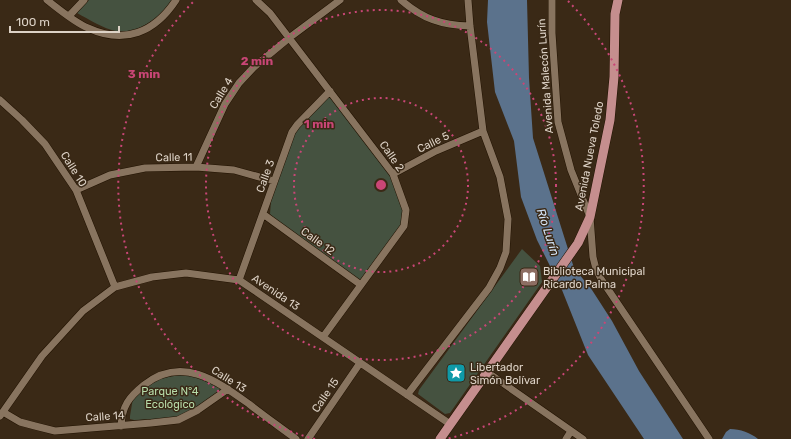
<svg xmlns="http://www.w3.org/2000/svg" width="791" height="439" font-family="Rubik,sans-serif">
	<style>
		.green { fill: #455240 }
		.water { fill: #5b728c }
		.lines { fill: none; stroke-linecap: round; stroke-linejoin: round }
		.minor-casing { stroke: #211201; stroke-width: 8 }
		.major-casing { stroke: #211201; stroke-width: 10 }
		.minor { stroke: #88745f; stroke-width: 7 }
		.major { stroke: #c58e8e; stroke-width: 9 }
		.ring { fill: none; stroke: #c94676; stroke-width: 2; stroke-dasharray: 2 4 }
		.labels { text-anchor: middle; stroke-width: 3; stroke-linejoin: round; paint-order: stroke }
		.street-label { font-size: 11px; fill: #ddd2c6; stroke: #3a2916 }
		.poi-label { font-size: 11px; fill: #ddd2c6; stroke: #3a2916; text-anchor: start }
		.park-label { font-size: 11px; fill: #b8ddab; stroke: #3a2916 }
		.water-label { font-size: 12px; font-style: italic; fill: #d4e5f8; stroke: #3a2916 }
		.centre { fill: #c94676; stroke: #3a2916; stroke-width: 2 }
		.ring-label { font-size: 12px; text-anchor: middle; font-weight: bold; fill: #c94676; stroke: #3a2916; stroke-width: 3; stroke-linejoin: round; paint-order: stroke }
	</style>
	<rect width="100%" height="100%" fill="#3a2916"/>
	<path class="green" d="M89,0h84c-12,16 -36,36 -57,31 -14,-3 -26,-11 -39,-18z
		M329,94l62,83 12,27 -1,20 -42,56 -87,-62 -3,-4 1,-13 24,-68 3,-5z
		M522,249l18,17 2,16 -92,131 -5,1 -27,-20 1,-4z
		M180,375l16,1 25,12c-13,13 -30,26 -48,30 -13,2 -26,1 -39,2l-4,-1v-3l3,-18 14,-13 15,-7z"/>
	<path class="water" d="M488,0h39l2,78 4,60 41,130 18,22 20,31 27,50 44,68h-39l-56,-84 -26,-65 -25,-50 -16,-43 -7,-56 -19,-49 -8,-70z
		M730,429c10,0 21,4 28,10h-36l4,-7z"/>
	<g class="lines">
		<g class="minor-casing">
			<path id="minor" d="M47,0c13,10 27,22 41,28 37,17 67,4 88,-28
				M256,0l14,13 123,161 13,36 -2,16 -81,111
				M401,0c22,19 40,25 69,26
				M552,0v33l6,89 13,48 19,47 3,40 3,12 5,10 108,160
				M69,16l15,-16
				M0,100l22,20 23,24 31,46 39,97
				M196,167l29,-63 14,-21 15,-16 35,-29 51,-38
				M393,174l43,-23 47,-20
				M76,190l34,-15 35,-7 51,-1 38,3 40,11
				M263,214l98,71
				M239,280l53,-148 5,-7 33,-34
				M487,372l96,67
				M407,395l82,-107 11,-20 6,-16 2,-33 -8,-42 -17,-46 -13,-105 -2,-26
				M3,412l17,10 15,4 20,5 96,-8 27,-3 20,-10 30,-21
				M0,416l42,-60 41,-45 32,-24 37,-10 34,-4 53,7 211,144
				M121,426c1,-20 8,-29 23,-41 38,-30 73,-4 105,19 15,12 31,23 47,35
				M308,439l52,-76
				M566,439l5,-8"/>
		</g>
		<g class="major-casing">
			<path id="major" d="M440,439l138,-196 12,-26 20,-97 4,-43 1,-63 3,-14"/>
		</g>
		<use href="#minor" class="minor"/>
		<use href="#major" class="major"/>
	</g>
	<g class="ring">
		<circle cx="381" cy="185" r="87"/>
		<circle cx="381" cy="185" r="175"/>
		<path d="M315 439A262 262 0 0 1 194 1M568 1A262 262 0 0 1 447 439"/>
	</g>
	<defs>
		<g id="library-square" transform="scale(1)"><rect x="-9" y="-9" width="18" height="18" rx="4" fill="#8d6e63" stroke="#3a2916"/><path d="M-6-4Q-3-5.5-.7-3.5V5Q-3 3-6 4ZM6-4Q3-5.5 .7-3.5V5Q3 3 6 4Z" fill="#fff"/></g>
		<g id="sight-square" transform="scale(1)"><rect x="-9" y="-9" width="18" height="18" rx="4" fill="#0f9aa8" stroke="#3a2916"/><path d="M0-6L1.8-2.2L6-1.7L2.9 1.2L3.7 5.4L0 3.3L-3.7 5.4L-2.9 1.2L-6-1.7L-1.8-2.2Z" fill="#fff"/></g>
	</defs>
	<g fill-rule="evenodd">
		<use href="#library-square" x="529" y="277"/>
		<use href="#sight-square" x="456" y="373"/>
	</g>
	<g class="labels">
		<g class="street-label">
			<text transform="translate(545 76) rotate(-94)" y="4">Avenida Malecón Lurín</text>
			<text transform="translate(221 93) rotate(-59)" y="4">Calle 4</text>
			<text transform="translate(433 142) rotate(-26)" y="4">Calle 5</text>
			<text transform="translate(392 156) rotate(55)" y="4">Calle 2</text>
			<text transform="translate(589 156) rotate(-79)" y="4">Avenida Nueva Toledo</text>
			<text transform="translate(174 157) rotate(-1)" y="4">Calle 11</text>
			<text transform="translate(74 169) rotate(58)" y="4">Calle 10</text>
			<text transform="translate(265 176) rotate(-70)" y="4">Calle 3</text>
			<text transform="translate(318 241) rotate(36)" y="4">Calle 12</text>
			<text transform="translate(276 292) rotate(34)" y="4">Avenida 13</text>
			<text transform="translate(229 379) rotate(32)" y="4">Calle 13</text>
			<text transform="translate(325 395) rotate(-56)" y="4">Calle 15</text>
			<text transform="translate(105 416) rotate(-4)" y="4">Calle 14</text>
		</g>
		<g class="poi-label">
			<text x="543" y="275">Biblioteca Municipal<tspan x="543" dy="13">Ricardo Palma</tspan></text>
			<text x="470" y="371">Libertador<tspan x="470" dy="13">Simón Bolívar</tspan></text>
		</g>
		<g class="park-label">
			<text x="170" y="395">Parque N°4<tspan x="170" dy="13">Ecológico</tspan></text>
		</g>
		<g class="water-label">
			<text transform="translate(548 232) rotate(72)" y="4">Río Lurín</text>
		</g>
	</g>
	<circle cx="381" cy="185" r="6" class="centre"/>
	<g class="ring-label">
		<text x="257" y="65">2 min</text>
		<text x="144" y="78">3 min</text>
		<text x="319" y="128">1 min</text>
	</g>
	<path d="M10 26v6h109v-6" fill="none" stroke="#ddd2c6" stroke-width="2"/>
	<text x="16" y="26" font-size="12" fill="#ddd2c6" stroke="#3a2916" stroke-width="3" paint-order="stroke">100 m</text>
</svg>
